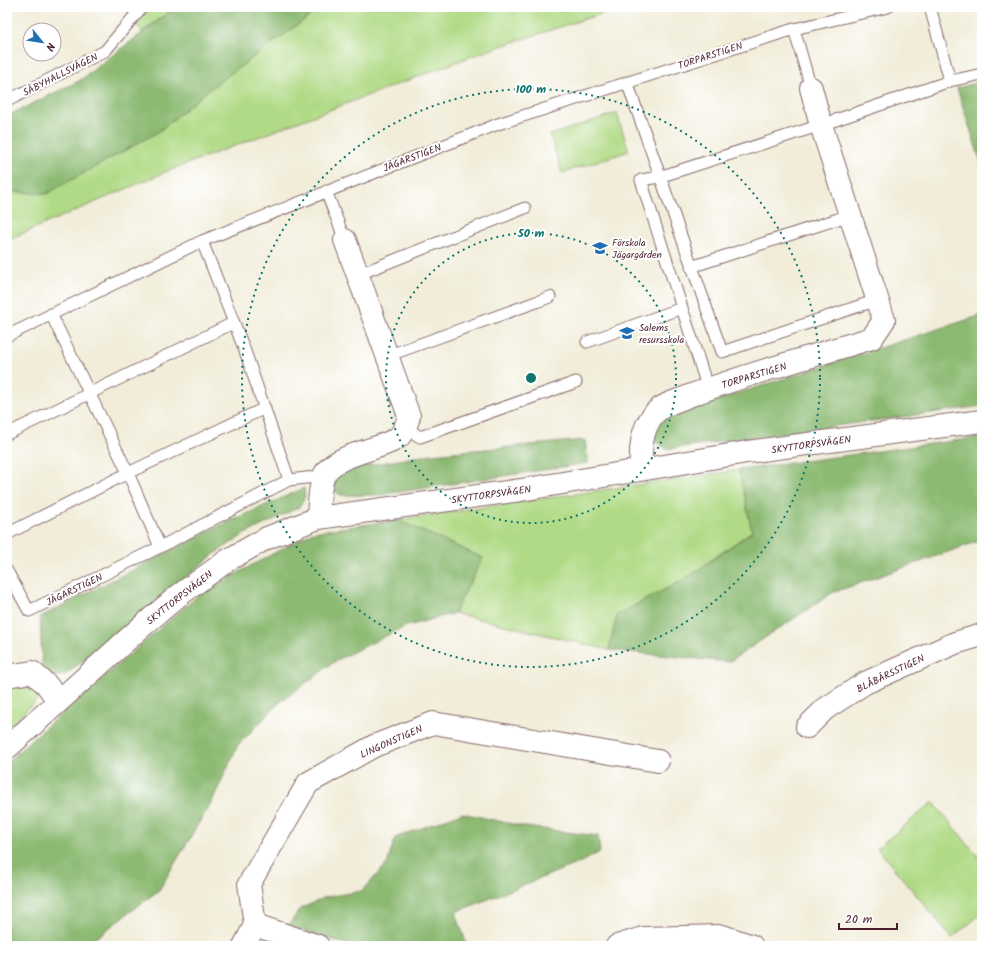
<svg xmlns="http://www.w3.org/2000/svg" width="989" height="953" font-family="Kalam,sans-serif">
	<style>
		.green { fill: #b0da85; stroke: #7d7c58 }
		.forest { fill: #8cba72; stroke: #6b6c4e }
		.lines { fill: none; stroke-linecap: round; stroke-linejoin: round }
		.lane-casing { stroke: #846768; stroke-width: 13 }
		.street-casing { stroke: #846768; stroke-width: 24 }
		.secondary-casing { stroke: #846768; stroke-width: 24 }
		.lane { stroke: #fff; stroke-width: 11 }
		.street { stroke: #fff; stroke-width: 22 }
		.secondary { stroke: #fff; stroke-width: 22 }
		.ring { fill: none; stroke: #0f766e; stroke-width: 2; stroke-dasharray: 2 4 }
		.labels { text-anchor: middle; stroke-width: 4; stroke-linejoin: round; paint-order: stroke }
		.street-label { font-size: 10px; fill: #4a1f2b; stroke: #fff }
		.poi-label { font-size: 10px; fill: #4a1f2b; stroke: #fff; text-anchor: start }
		.centre { fill: #0f766e; stroke: #fff; stroke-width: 2 }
		.ring-label { font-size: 12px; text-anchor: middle; font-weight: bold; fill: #0f766e; stroke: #fff; stroke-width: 4; stroke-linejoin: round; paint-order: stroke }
	</style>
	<rect width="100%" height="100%" fill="#fff"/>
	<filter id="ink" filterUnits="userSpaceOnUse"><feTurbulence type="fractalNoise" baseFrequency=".025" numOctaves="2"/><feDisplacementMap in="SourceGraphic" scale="8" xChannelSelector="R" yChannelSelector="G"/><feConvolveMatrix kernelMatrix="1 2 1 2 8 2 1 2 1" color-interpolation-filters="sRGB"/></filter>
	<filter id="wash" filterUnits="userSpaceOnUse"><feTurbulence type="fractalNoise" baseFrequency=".012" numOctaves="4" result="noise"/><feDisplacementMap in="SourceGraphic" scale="16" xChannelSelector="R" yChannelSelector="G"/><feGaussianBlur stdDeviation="0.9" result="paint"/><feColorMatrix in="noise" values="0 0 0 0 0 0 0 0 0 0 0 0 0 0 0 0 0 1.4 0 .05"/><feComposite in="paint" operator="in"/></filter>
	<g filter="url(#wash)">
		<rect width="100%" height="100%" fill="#f1edd9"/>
		<path class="green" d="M124,7h52l-34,25z
			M322,7h300l-139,45 -315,119 -161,69v-49l39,3 112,-62 50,-42z
			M617,113l12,38 -67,22 -12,-38z
			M739,470l13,61 -67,48 -68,36 -8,35 -155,-37 29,-55 -86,-38z
			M11,682l26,3 3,12 -33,32v-45z
			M933,802l49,59v52l-30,25 -75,-90z"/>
		<path class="forest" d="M176,7h146l-114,83 -50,42 -112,62 -39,-3v-75l72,-35z
			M982,81v82h-1l-24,-75z
			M982,315v91l-315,43 -11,-7 -2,-8 4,-11 19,-10z
			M982,437v105h-6l-144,51 -103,69 -120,-12 8,-35 68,-36 67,-47 -13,-62z
			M585,440l3,23 -208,32h-40l-8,-6v-12l22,-9 78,-14z
			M304,488l1,9 -6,10 -54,27 -32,21 -148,120 -10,2 -7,-4 -6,-8 -2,-48 175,-89z
			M397,520l86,38 -29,55 -50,14 -67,33 -57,42 -42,43 -25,54 -54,91 -74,56h-78v-183l16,-16 178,-154 112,-61z
			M462,813l64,14 72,9 2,16 -19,10 -125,50 11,34h-115l-64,-20 12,-17 26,-12 36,-6 25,-27 8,-26z"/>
	</g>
	<g filter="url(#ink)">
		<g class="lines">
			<g class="lane-casing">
				<path id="lane" d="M930,7l20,74
					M794,29l17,59
					M627,82l95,270 155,-52
					M7,101l98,-50 37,-44
					M326,191l19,49
					M691,267l159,-52
					M357,275l168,-67
					M7,336l195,-95 296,-117 296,-95 94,-22
					M587,342l95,-34
					M387,356l163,-59
					M708,389l-67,-209 18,-3 162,-52 129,-44 32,-7
					M406,428l14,9 156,-55
					M7,434l226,-111
					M289,480l34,-4
					M7,534l121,-61 137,-65
					M160,547l129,-67 -44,-129 -43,-110
					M7,571l22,40 131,-64 -32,-74 -77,-159"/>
			</g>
			<g class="street-casing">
				<path id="street" d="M641,469c-1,-19 0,-40 13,-55 8,-10 24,-13 35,-18 60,-23 122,-39 183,-58l12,-18 -63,-195 -10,-37
					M318,518c1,-13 1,-28 5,-40 8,-24 54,-27 73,-39 8,-5 11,-15 13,-23l-64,-176
					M7,676l25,-4 15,13 11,16
					M807,727l18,-18 40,-26 90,-40 27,-8
					M255,925l-6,-41 59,-101 66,-37 59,-23 225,38
					M244,946l11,-21 63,21
					M617,946l26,-8 79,-2 30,10"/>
			</g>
			<g class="secondary-casing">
				<path id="secondary" d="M7,748l132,-119 39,-33 50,-36 39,-22 51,-20 203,-28 226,-38 235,-31"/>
			</g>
			<use href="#lane" class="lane"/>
			<use href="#street" class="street"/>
			<use href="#secondary" class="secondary"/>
		</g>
	</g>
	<g class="ring">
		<circle cx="531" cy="378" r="145"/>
		<circle cx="531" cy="378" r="289"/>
	</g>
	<defs>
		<g id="school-bare" transform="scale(1.2)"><path d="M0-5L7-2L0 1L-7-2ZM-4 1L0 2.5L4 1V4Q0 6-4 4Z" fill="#1f6fb2" stroke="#fff" stroke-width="2.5" paint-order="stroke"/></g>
	</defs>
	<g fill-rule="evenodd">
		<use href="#school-bare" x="600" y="248"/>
		<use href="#school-bare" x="627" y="333"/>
	</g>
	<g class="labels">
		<g class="street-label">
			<text transform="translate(710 55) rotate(-18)" y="4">TORPARSTIGEN</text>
			<text transform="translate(60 74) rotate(-27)" y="4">SÄBYHALLSVÄGEN</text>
			<text transform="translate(412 157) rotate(-21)" y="4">JÄGARSTIGEN</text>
			<text transform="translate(754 375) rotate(-17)" y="4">TORPARSTIGEN</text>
			<text transform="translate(811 444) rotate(-8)" y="4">SKYTTORPSVÄGEN</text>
			<text transform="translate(491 494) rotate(-8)" y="4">SKYTTORPSVÄGEN</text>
			<text transform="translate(74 589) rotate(-26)" y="4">JÄGARSTIGEN</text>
			<text transform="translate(179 597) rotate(-38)" y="4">SKYTTORPSVÄGEN</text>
			<text transform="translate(890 673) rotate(-26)" y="4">BLÅBÄRSSTIGEN</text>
			<text transform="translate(391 741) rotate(-24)" y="4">LINGONSTIGEN</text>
		</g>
		<g class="poi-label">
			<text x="612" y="246">Förskola<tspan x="612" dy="12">Jägargården</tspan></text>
			<text x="639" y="331">Salems<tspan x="639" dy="12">resursskola</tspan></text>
		</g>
	</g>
	<circle cx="531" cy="378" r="6" class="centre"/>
	<g class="ring-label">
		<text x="531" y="93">100 m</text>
		<text x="531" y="237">50 m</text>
	</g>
	<rect width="989" height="953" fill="none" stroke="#fff" stroke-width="24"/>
	<g transform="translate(42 42) rotate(120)"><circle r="19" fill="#ffffff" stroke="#b7a5aa"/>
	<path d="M0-3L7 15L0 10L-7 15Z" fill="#1f6fb2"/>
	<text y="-6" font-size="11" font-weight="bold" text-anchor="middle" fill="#4a1f2b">N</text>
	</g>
	<path d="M839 923v6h58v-6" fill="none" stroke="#4a1f2b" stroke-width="2"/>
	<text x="845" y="923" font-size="12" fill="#4a1f2b" stroke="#ffffff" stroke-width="3" paint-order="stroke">20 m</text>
</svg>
